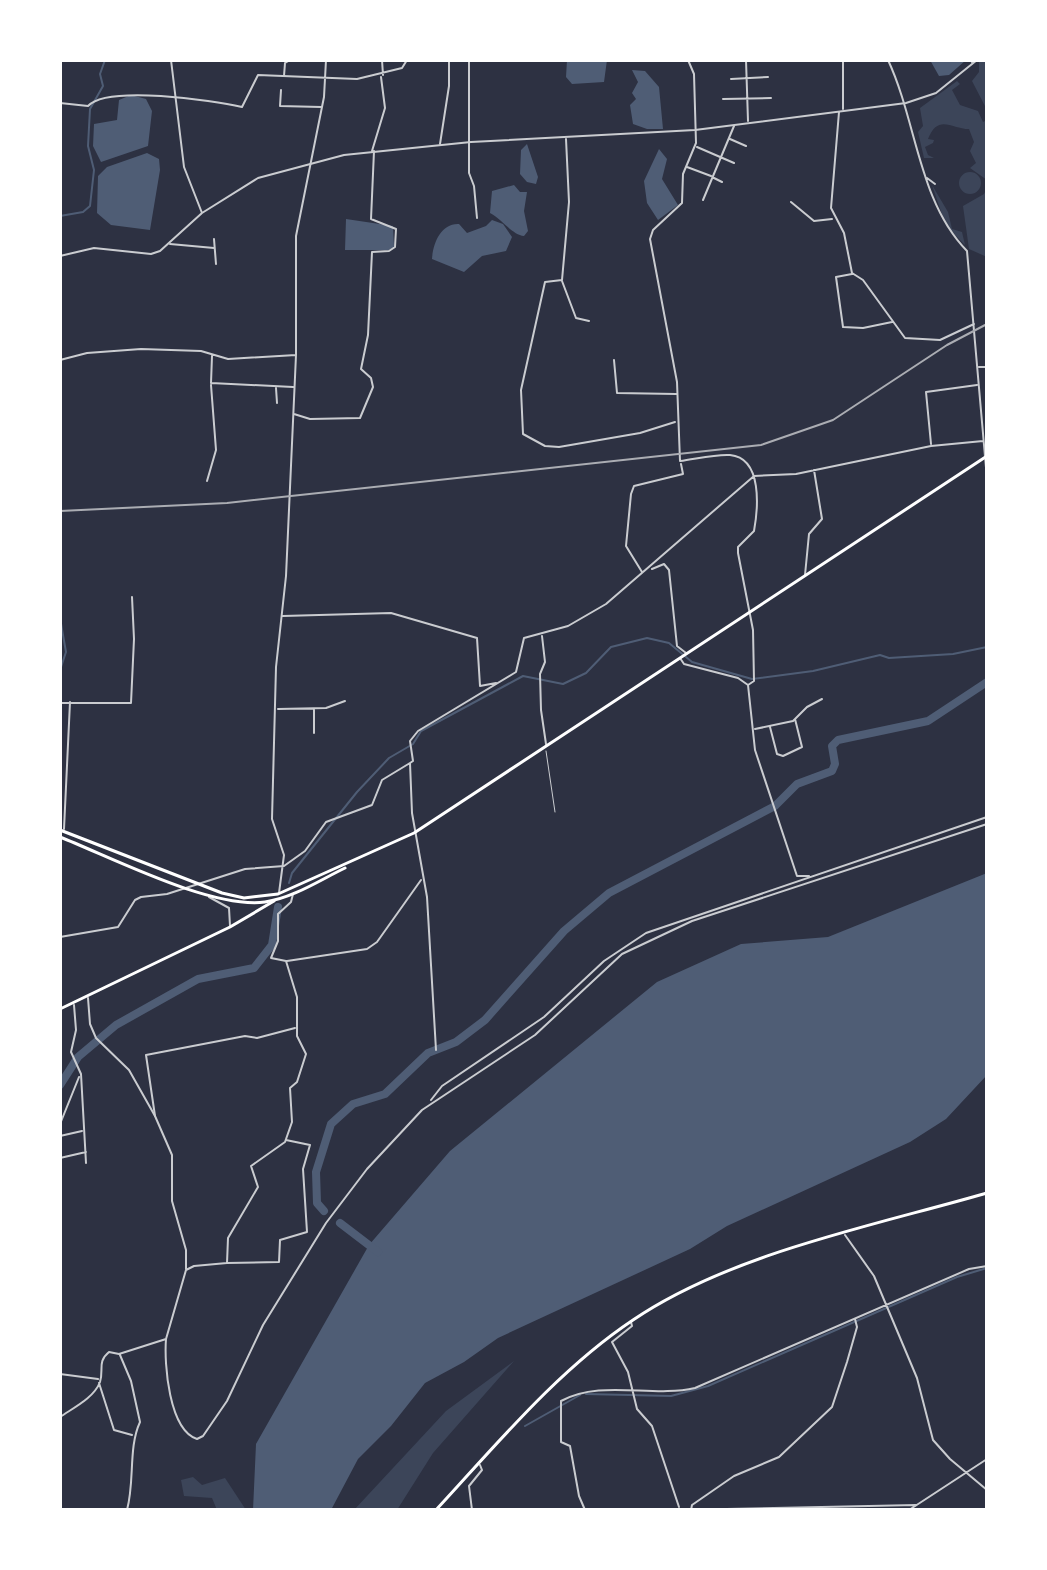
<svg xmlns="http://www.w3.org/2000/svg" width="1047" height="1570" font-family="Signika,sans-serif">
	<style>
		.green { fill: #3c4559 }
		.water { fill: #4f5d75 }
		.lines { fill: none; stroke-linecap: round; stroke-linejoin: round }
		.stream { stroke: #4f5d75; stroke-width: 2 }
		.river { stroke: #4f5d75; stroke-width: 8 }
		.service { stroke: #caccd0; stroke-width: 1 }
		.minor { stroke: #caccd0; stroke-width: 2 }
		.tertiary { stroke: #caccd0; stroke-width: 2 }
		.primary { stroke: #fff; stroke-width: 3 }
		.trunk { stroke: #fff; stroke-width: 3 }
		.rail { stroke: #abadb3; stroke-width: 2 }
	</style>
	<rect width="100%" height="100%" fill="#2d3142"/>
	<path class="green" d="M987,60v50l-15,-29 7,-9v-11z
		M957,81l3,3 -8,6 8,15 18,6 5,11 4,-2v60l-17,-12 6,-5 -6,-12 4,-9 -5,-13c-17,0 -31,-16 -41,10l6,1 -1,3 -8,4 3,8 6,3h-10l-6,-26 5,-6 -3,-18z
		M959 183a11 11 0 1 1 22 0a11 11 0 1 1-22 0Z
		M932,185l16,27 4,17 10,3 3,13 -19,-19z
		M987,188v69l-18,-8 -6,-43 21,-12z
		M514,1361l-81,92 -36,57h-43l92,-99z
		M193,1477l9,8 23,-7 21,32h-29l-5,-12 -28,-2 -3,-16z"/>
	<path class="water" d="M567,60h40l-3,22 -32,2 -6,-7z
		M930,60h36l-17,15 -10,1z
		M632,70l13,1 14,16 4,42h-16l-14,-5 -3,-19 6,-6 -4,-6 6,-11z
		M131,95l15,4 6,12 -4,35 -47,16 -8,-16 1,-22 23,-4 2,-20z
		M527,144l11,33 -2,7 -9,-2 -7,-8 1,-24z
		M659,149l8,10 -5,20 16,26 -20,15 -11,-17 -3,-22z
		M147,153l12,6 1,11 -10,60 -39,-5 -14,-12 1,-37 9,-9z
		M514,185l6,7h7l-3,19 4,20 -4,5c-12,-1 -22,-17 -34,-23l2,-22z
		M346,219l47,7 1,21 -5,3h-44z
		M492,220l11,4 9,13 -6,14 -24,5 -18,16 -32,-13c1,-16 9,-36 27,-35l8,9 19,-7z
		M987,873v202l-41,44 -36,23 -183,84 -37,23 -192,89 -34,24 -39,21 -34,43 -33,33 -27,51h-78l3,-66 113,-199 81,-94 207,-169 84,-38 87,-7z"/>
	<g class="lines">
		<path class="stream" d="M60,216l23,-4 7,-6 4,-36 -6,-24 2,-37 13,-23 -3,-12 5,-14
			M60,562v3
			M60,618l6,34 -6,18
			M289,883l3,-10 65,-81 32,-34 24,-14 8,-13 102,-55 40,8 23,-11 25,-26 36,-9 22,5 23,19 60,17 61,-8 67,-16 9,3 64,-4 34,-7
			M586,1394l85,2 37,-10 249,-109 30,-9
			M525,1426l55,-31"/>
		<path class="river" d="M60,1085l18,-28 38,-32 82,-46 56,-11 18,-23 6,-38
			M324,1211l-7,-8 -1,-31 15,-48 22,-20 32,-10 43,-41 28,-11 29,-22 79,-89 45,-38 166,-87 22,-22 35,-13 3,-7 -3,-18 6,-6 90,-19 59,-39
			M340,1223l38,29"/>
		<path class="service" d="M546,751l9,61"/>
		<path class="minor" d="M382,60l1,15
			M469,60v113l5,13 3,32
			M688,60l6,14 2,69 -13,31 -1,29 -29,27 -3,9 27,143 3,79c16,-2 35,-7 50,-6 33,3 28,54 24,76l-16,16v6l15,77 1,51 -6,4
			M746,60l2,61
			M888,60c29,62 30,141 79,191l20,228
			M972,62l1,-2
			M284,76l1,-13 5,-3
			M731,79l37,-2
			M281,90l-1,16 41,1
			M723,99l48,-1
			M60,103l28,3c19,-21 124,-6 154,1l16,-32 99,4 45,-11 5,-8
			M843,109v-49
			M839,112l-8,96 13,25 8,40 11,7 42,58 35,2 34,-16
			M566,139l3,63 -7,78 -17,2 -24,108 2,44 22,12 14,1 81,-14 35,-11
			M730,139l16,7
			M440,144l9,-58v-26
			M697,147l37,16
			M372,151l13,-43 -4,-31
			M687,167l24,9
			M714,178l8,4
			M927,178l8,6
			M703,200l31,-74
			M791,202l23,19 18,-2
			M214,239l2,25
			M170,244l44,4
			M852,274l-16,3 7,50 20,1 29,-6
			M562,281l14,37 13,3
			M212,356l-1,27 82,4
			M60,360l27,-7 54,-4 60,2 27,8 68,-4
			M614,360l3,33 59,1
			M979,367h8
			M276,388l1,15
			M294,414l16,5 50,-1 13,-31 -2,-9 -10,-9 7,-34 4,-83 17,-1 6,-4 1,-18 -25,-10 3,-68
			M931,444l-5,-52 51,-7
			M207,481l9,-31 -5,-65
			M652,569l12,-5 5,6 8,76 9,7
			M642,572l-16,-26 5,-52 3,-8 49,-12 -2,-10
			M805,575l4,-41 13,-15 -8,-49
			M283,616l108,-3 86,25 3,48 16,-3
			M542,636l3,26 -5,12 1,36 5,34
			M680,658l4,6 54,14 10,7 7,65 42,126h12
			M60,703h71l3,-64 -2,-42
			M278,709l48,-1 19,-7
			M314,710v23
			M770,727l7,27 6,2 19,-9 -7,-28
			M755,729l38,-8 14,-14 15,-8
			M410,763l3,-2 -3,-20 8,-10 98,-59 8,-34 44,-12 38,-22 148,-128 42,-2 135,-28 52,-5
			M279,893l5,-38 -12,-36 4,-152 10,-91 10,-221v-119l28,-139 2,-37
			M209,897l20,11 1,18
			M60,937l58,-10 17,-27 6,-3 26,-3 78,-25 39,-3 21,-15 21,-29 46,-17 10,-25 28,-17 2,50 15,84 9,153
			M287,961l80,-12 10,-7 44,-62
			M74,1005l2,25 -5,22 10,22 5,89
			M431,1100l11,-14 102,-69 60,-56 42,-28 341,-116
			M60,1124l19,-47
			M60,1136l22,-5
			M60,1158l26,-6
			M845,1235l29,41 43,102 16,62 17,19 37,31
			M227,1263l52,-1 1,-22 27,-8 -4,-63 7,-24 -24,-5
			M186,1269v-19l-14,-49v-46l-17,-39 -9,-61 99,-19 12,2 38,-10
			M631,1322l1,4 -20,16 16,30 9,37 15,17 27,81
			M166,1339c-2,25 3,91 31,100l6,-3 24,-35 36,-76 63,-102 41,-54 55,-59 113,-75 87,-81 70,-33 295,-97
			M120,1355l11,26 9,41c-12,26 -5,59 -13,88
			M60,1374l38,5
			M99,1383l15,47 18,5
			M60,1417c13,-9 34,-19 40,-35 4,-13 -3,-20 9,-30l10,2 47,-15 20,-69 8,-4 33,-3 1,-25 30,-51 -7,-21 34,-24 7,-20 -2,-34 7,-6 9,-28 -9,-18v-39l-11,-36 -15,-3 7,-17v-27l13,-12 2,-8
			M472,1510l-3,-24 13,-16 -2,-5
			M585,1510l-6,-14 -9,-50 -9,-4v-41c40,-22 91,-3 134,-13l274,-119 18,-3
			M677,1510l239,-5
			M691,1510l1,-5 42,-29 45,-19 53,-50 15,-45 10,-35 -2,-8
			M909,1510l78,-51"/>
		<path class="tertiary" d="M171,60l13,107 18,46
			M60,256l34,-8 57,6 9,-3 42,-38 56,-35 86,-23 127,-13 224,-12 211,-27 30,-10 41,-33
			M64,829l6,-127
			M88,998l2,26 6,14 33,32 26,46"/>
		<path class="primary" d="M60,1009l170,-82 44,-26
			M436,1510c61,-66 122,-140 197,-190 99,-67 240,-94 354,-127"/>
		<path class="trunk" d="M60,830l162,63 22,5 34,-4 136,-61 573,-377
			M60,837c53,21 151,72 205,65 28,-4 55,-22 80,-34"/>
		<path class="rail" d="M60,511l167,-8 534,-58 72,-25 114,-75 40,-21"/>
	</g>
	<rect width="1047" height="1570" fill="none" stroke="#ffffff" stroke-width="124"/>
</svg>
